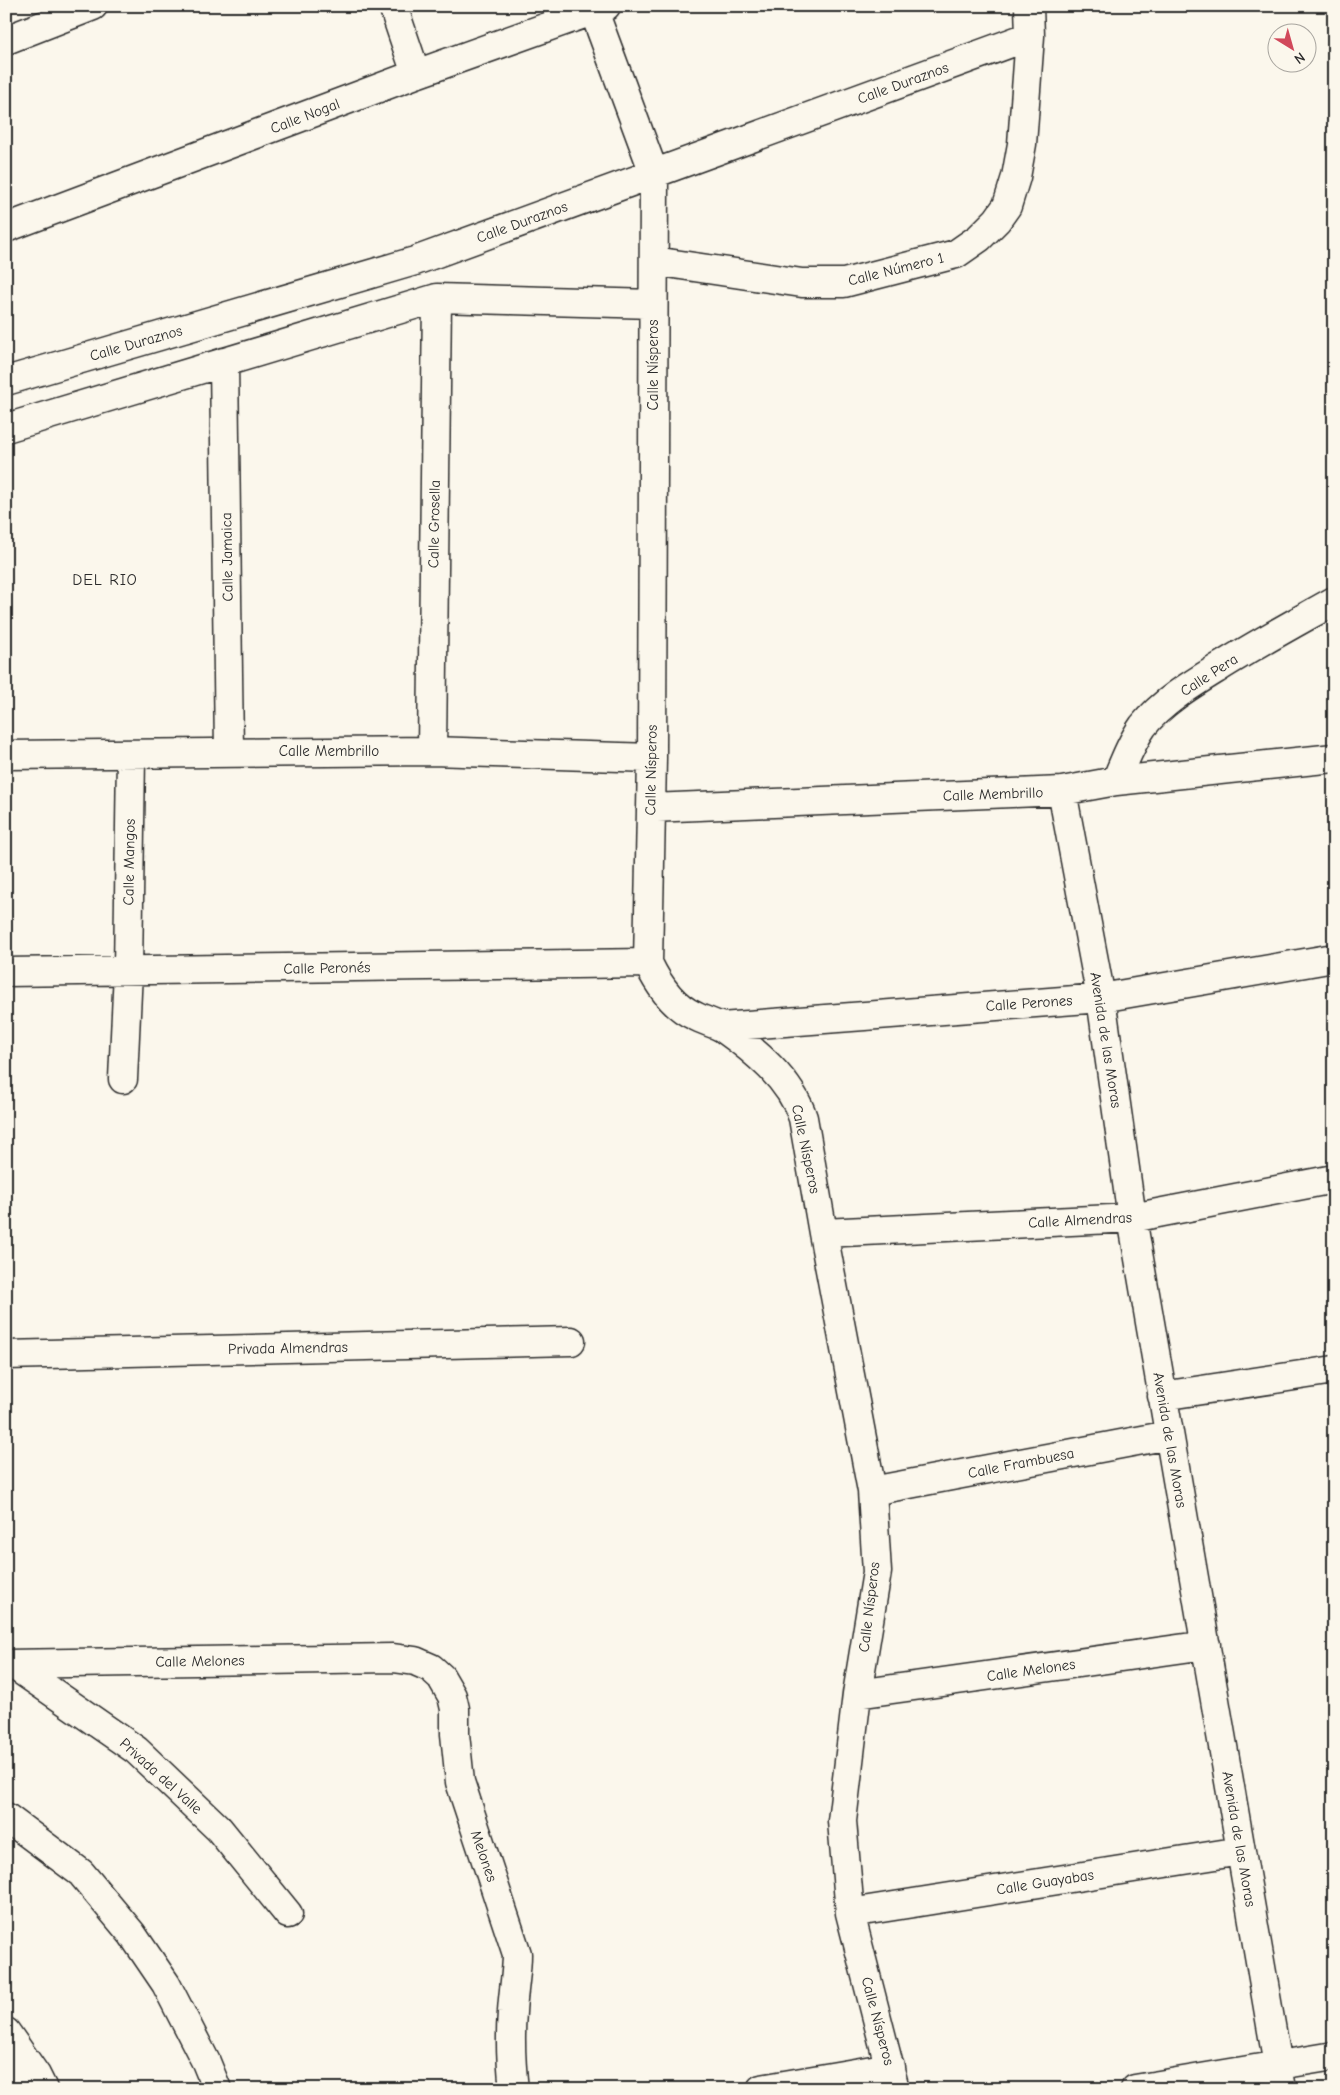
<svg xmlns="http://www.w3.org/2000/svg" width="1340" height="2095" font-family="'Comic Neue',sans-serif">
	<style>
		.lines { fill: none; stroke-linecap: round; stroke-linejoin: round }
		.minor-casing { stroke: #2b2b2b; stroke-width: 31 }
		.minor { stroke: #fbf7ec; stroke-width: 28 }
		.labels { text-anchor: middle; stroke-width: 4; stroke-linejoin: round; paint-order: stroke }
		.street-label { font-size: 15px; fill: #2b2b2b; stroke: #fbf7ec }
		.neighbourhood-label { font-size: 16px; letter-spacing: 1px; fill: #2b2b2b; stroke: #fbf7ec }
	</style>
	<rect width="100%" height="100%" fill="#fbf7ec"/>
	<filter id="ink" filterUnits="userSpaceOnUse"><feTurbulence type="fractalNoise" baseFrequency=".02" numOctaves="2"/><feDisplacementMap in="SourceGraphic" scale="10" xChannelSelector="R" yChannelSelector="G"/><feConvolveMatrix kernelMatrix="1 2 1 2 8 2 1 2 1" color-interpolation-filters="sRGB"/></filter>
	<g filter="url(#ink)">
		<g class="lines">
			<g class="minor-casing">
				<path id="minor" d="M393,6l23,68
					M592,6l62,167 -2,585 -4,205c10,21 24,43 47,53 9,5 19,7 28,12 31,22 68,52 80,90l20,115 49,258 5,81 -20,122 -15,127 8,92 45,176
					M6,40l87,-34
					M6,228l410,-154 190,-68
					M654,261l148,22h42l112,-29 23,-16 18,-18 10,-14 9,-29 6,-33 8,-108 -1,-30
					M224,362l5,390
					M6,381l409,-120 615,-225
					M6,428l431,-130 216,6
					M432,751l5,-453
					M6,755l426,-4 220,7
					M1116,781c8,-19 15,-38 27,-55 19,-24 49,-42 75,-58 38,-24 77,-45 116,-67
					M1062,791l39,207 31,220 150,871
					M651,808l411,-17 54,-10 218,-23
					M6,972l642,-9
					M721,1027l380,-29 233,-40
					M123,1079l5,-108 3,-217
					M823,1233l309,-15 202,-39
					M6,1355l565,-14
					M1162,1396l172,-26
					M872,1491l297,-56
					M6,1664l387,-6 22,3 16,7 10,9 11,19 3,13v25l5,48 57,172c0,19 -4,38 -5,58 -2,25 -1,51 2,77
					M12,1664l124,86 83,79 69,85
					M857,1694l349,-49
					M6,1817l75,56 51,61 34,50 40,78 11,27
					M850,1913l391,-62
					M6,2032l30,43 7,14
					M6,2073l30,2
					M761,2089l129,-22
					M1135,2089l199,-33"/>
			</g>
			<use href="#minor" class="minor"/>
		</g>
	</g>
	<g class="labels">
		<g class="street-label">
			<text transform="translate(903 83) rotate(-20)" y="5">Calle Duraznos</text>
			<text transform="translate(305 116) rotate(-21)" y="5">Calle Nogal</text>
			<text transform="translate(522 222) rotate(-20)" y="5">Calle Duraznos</text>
			<text transform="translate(896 269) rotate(-14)" y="5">Calle Número 1</text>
			<text transform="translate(136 343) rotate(-16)" y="5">Calle Duraznos</text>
			<text transform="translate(653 365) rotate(-90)" y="5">Calle Nísperos</text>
			<text transform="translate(434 524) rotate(-89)" y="5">Calle Grosella</text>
			<text transform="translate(227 557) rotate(-91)" y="5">Calle Jamaica</text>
			<text transform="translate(1209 675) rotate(-33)" y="5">Calle Pera</text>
			<text x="329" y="756">Calle Membrillo</text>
			<text transform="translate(651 770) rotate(-89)" y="5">Calle Nísperos</text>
			<text transform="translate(993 794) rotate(-2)" y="5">Calle Membrillo</text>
			<text transform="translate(129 862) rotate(-89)" y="5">Calle Mangos</text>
			<text transform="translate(327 968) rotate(-1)" y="5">Calle Peronés</text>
			<text transform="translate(1029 1003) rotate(-4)" y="5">Calle Perones</text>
			<text transform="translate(1106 1040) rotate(81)" y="5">Avenida de las Moras</text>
			<text transform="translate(806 1149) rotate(78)" y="5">Calle Nísperos</text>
			<text transform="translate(1080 1220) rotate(-3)" y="5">Calle Almendras</text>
			<text transform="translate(288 1348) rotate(-1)" y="5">Privada Almendras</text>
			<text transform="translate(1170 1440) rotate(80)" y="5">Avenida de las Moras</text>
			<text transform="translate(1021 1463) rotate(-11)" y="5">Calle Frambuesa</text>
			<text transform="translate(869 1607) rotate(-83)" y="5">Calle Nísperos</text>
			<text transform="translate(200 1661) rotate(-1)" y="5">Calle Melones</text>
			<text transform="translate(1031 1670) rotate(-8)" y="5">Calle Melones</text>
			<text transform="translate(161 1776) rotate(42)" y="5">Privada del Valle</text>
			<text transform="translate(1239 1839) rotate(80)" y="5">Avenida de las Moras</text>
			<text transform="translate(484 1856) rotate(71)" y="5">Melones</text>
			<text transform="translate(1045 1882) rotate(-9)" y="5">Calle Guayabas</text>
			<text transform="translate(878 2021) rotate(75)" y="5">Calle Nísperos</text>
		</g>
		<g class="neighbourhood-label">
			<text x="105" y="585">DEL RIO</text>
		</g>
	</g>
	<rect width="1340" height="2095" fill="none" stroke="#fbf7ec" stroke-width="25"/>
	<rect x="12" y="12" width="1315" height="2070" fill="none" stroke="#2b2b2b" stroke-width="2" filter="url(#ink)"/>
	<g transform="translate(1292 48) rotate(143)"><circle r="24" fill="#fbf7ec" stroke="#a8a59f"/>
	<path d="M0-4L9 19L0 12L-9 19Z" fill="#d1495b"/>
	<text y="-8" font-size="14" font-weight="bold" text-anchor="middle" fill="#2b2b2b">N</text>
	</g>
</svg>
